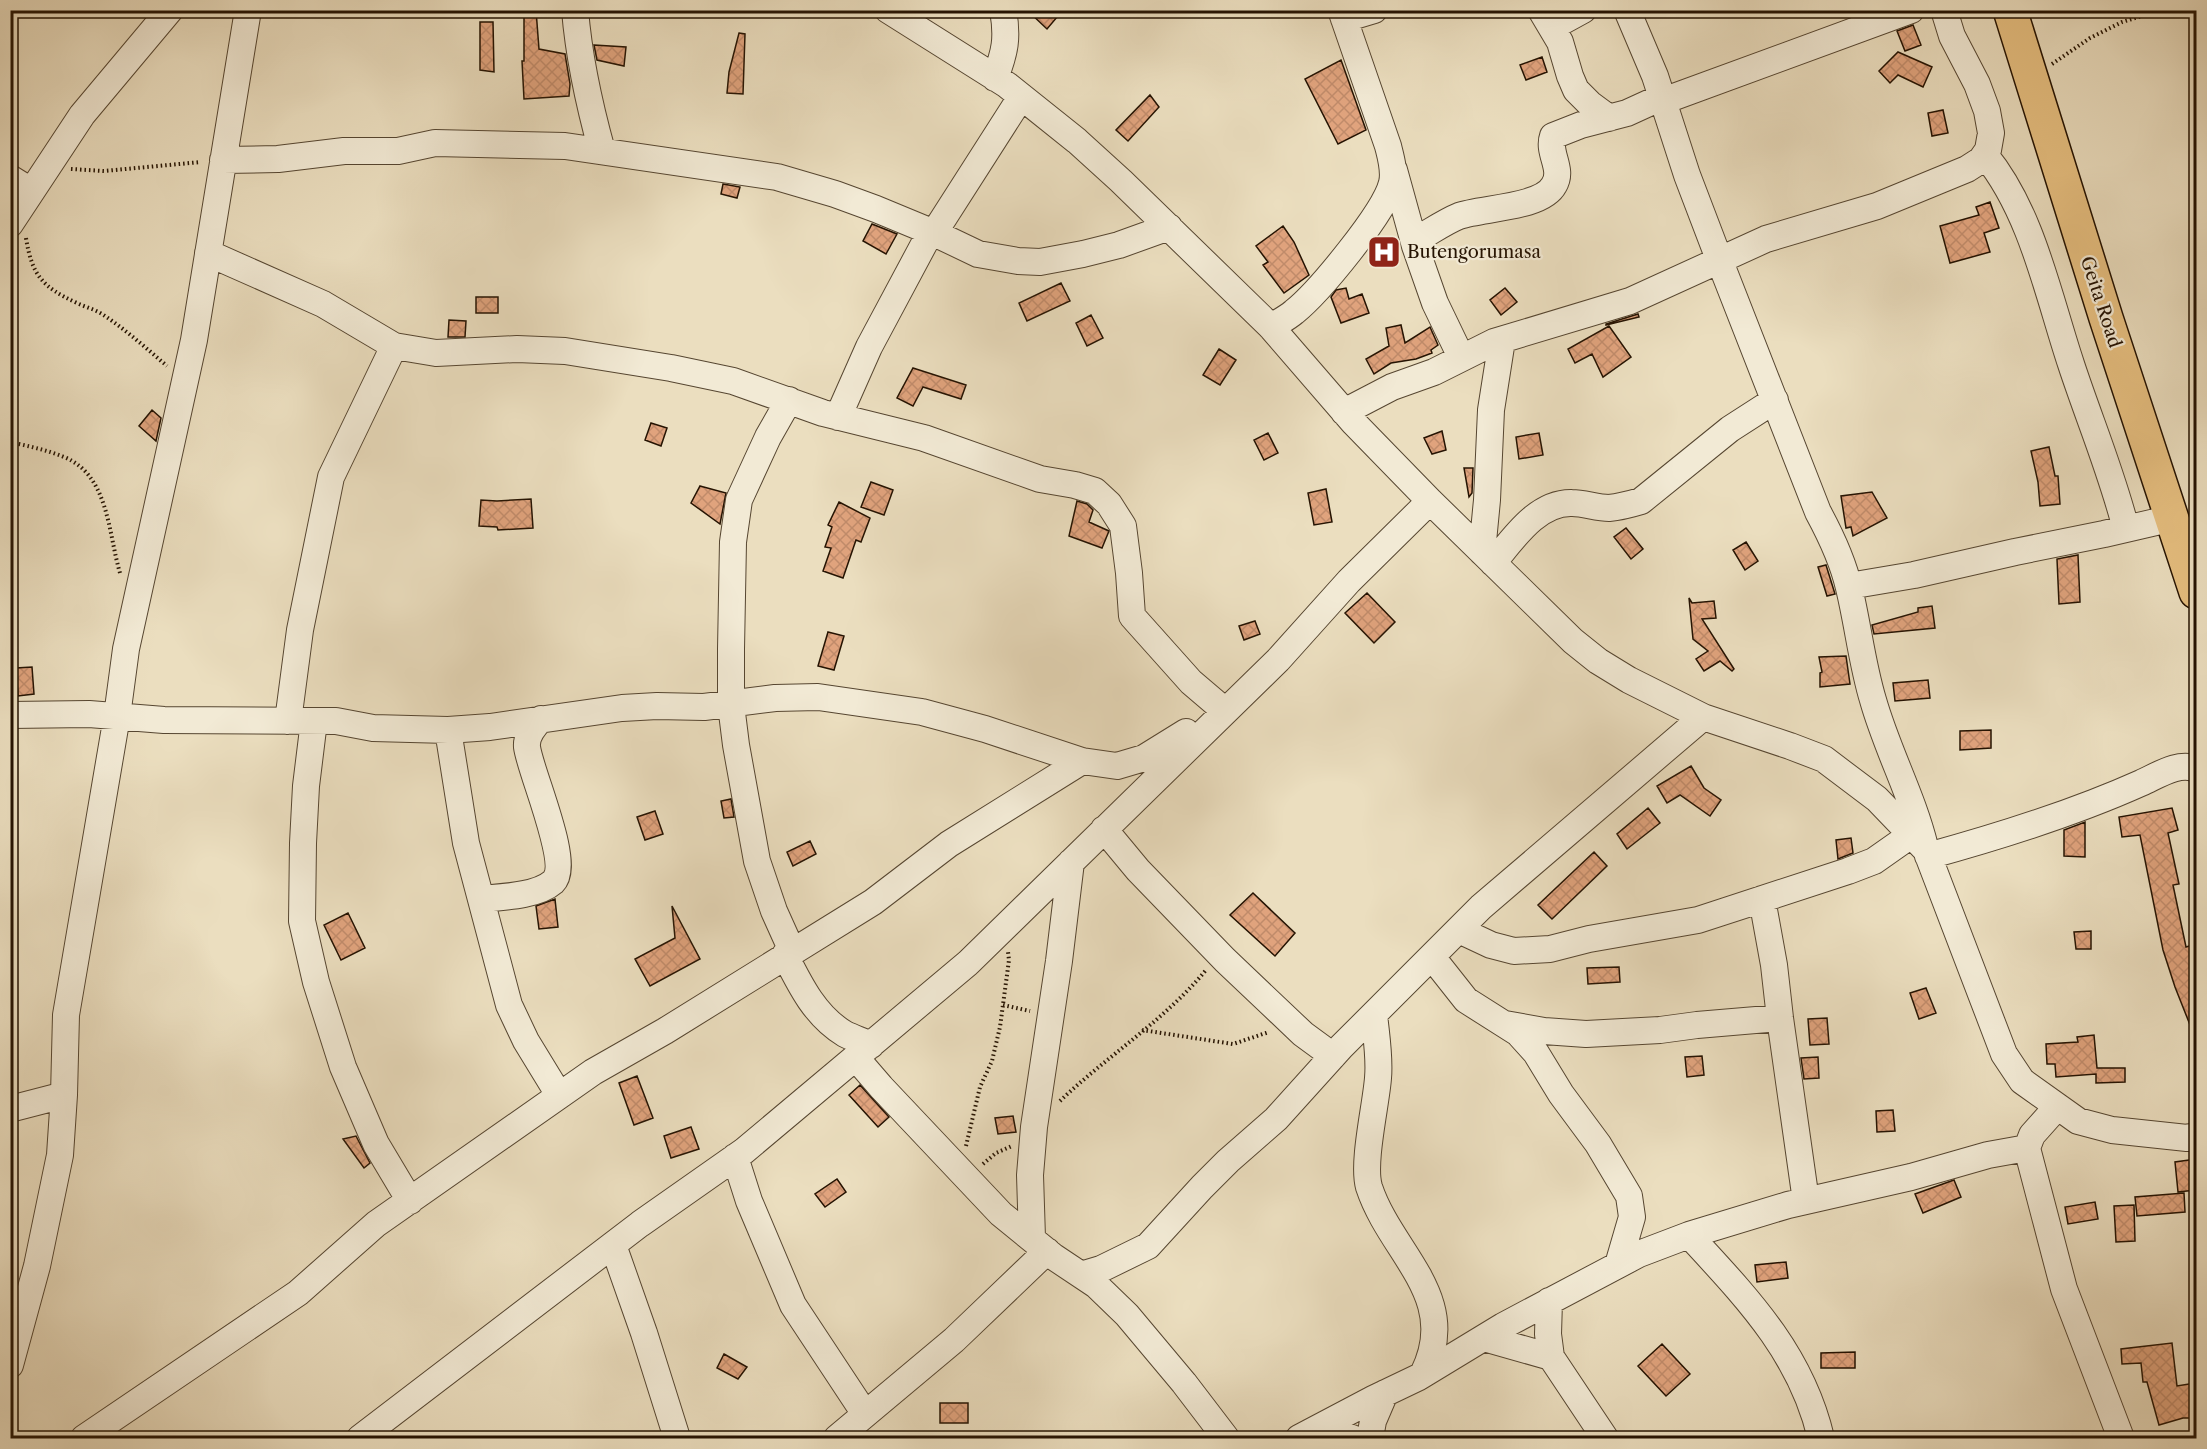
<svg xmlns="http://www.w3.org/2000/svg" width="2207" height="1449" font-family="'Libre Caslon Text',serif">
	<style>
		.building { fill: url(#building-cross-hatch); stroke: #251302; stroke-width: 1.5 }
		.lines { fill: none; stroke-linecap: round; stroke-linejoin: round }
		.minor-casing { stroke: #564631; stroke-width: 28 }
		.highway-casing { stroke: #251302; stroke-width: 36 }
		.path { stroke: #251302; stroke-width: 4; stroke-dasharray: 1.5 3; stroke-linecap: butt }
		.minor { stroke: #f2ead5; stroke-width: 26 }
		.highway { stroke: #e6bf80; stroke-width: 33 }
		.labels { text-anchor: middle; stroke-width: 4.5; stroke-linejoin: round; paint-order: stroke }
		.poi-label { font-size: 18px; fill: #251302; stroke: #f2ead5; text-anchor: start }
		.street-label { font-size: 18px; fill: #251302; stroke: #f2ead5 }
	</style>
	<defs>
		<pattern id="building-cross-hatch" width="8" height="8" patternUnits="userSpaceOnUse" patternTransform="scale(1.5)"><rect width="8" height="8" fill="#e0a37d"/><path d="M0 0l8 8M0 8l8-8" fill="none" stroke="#c08b6a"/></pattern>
	</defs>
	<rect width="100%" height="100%" fill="#ebdebf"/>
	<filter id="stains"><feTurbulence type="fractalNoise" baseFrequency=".00333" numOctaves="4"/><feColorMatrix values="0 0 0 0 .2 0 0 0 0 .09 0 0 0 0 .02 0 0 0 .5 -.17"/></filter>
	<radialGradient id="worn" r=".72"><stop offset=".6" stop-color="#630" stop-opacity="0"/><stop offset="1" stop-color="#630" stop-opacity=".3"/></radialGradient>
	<path class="building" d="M536,10l3,39 26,5 5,30 -1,12 -45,3 -2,-38h2v-50z
		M1027,10h36l-16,19z
		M480,22h13l1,50 -14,-2z
		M1913,25l8,20 -16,6 -8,-20z
		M739,33l6,1 -2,60 -16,-1 2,-21z
		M594,45l32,2 -2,19 -27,-6z
		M1898,52l34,15 -9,20 -25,-12 -8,8 -11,-12z
		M1542,57l5,15 -21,8 -6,-15z
		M1341,60l25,70 -28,14 -33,-65z
		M1150,95l9,12 -31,34 -12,-11z
		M1943,110l5,23 -16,3 -4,-23z
		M723,184l17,3 -3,11 -16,-4z
		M1990,202l9,26 -15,5 6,19 -40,11 -10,-37 39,-11 -3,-8z
		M872,224l25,10 -11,20 -23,-13z
		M1283,226l11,16 15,33 -25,18 -21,-28 5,-3 -12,-16z
		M1061,283l9,18 -43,20 -8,-18z
		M1346,288l3,11 13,-5 7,19 -28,10 -10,-26 5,-7z
		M1505,288l12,14 -16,13 -11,-15z
		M476,297h22v16h-22z
		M1638,314l1,3 -33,8v-1z
		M1091,315l12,23 -16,8 -11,-23z
		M449,320l17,1 -1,16h-17z
		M1401,325l4,18 25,-16 8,18 -7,5 1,3 -16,6 -25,4 -17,11 -8,-15 23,-13 -3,-18z
		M1609,326l22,31 -28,20 -11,-23 -17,9 -7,-14z
		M1219,349l17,11 -16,25 -17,-10z
		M913,368l53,17 -5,14 -38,-12 -10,19 -16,-8z
		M152,410l9,8 -5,23 -17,-15z
		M651,423l16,5 -6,18 -16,-6z
		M1442,431l4,19 -14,4 -8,-16z
		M1268,433l10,20 -14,7 -10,-20z
		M1539,433l4,22 -24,4 -3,-22z
		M2049,447l6,29h3l2,28 -20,2 -2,-24 -7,-31z
		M1464,468h9l-1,25 -3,4z
		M871,482l22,8 -9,25 -23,-8z
		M700,486l26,7 -6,31 -29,-21z
		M1326,489l6,33 -18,3 -6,-32z
		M1872,492l15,26 -34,18 -2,-9 -5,1 -5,-32z
		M531,499l2,29 -35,2 -1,-3 -18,-1 2,-26 16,1z
		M1077,501l10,3 6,6 -4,12 20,9 -7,17 -33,-12z
		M839,502l31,16 -9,24 -5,-2 -13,38 -20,-7 8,-23 -6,-1 7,-20 -4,-2z
		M1626,528l17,21 -12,10 -17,-22z
		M1746,542l12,19 -13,9 -12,-20z
		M2078,555l2,47 -21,2 -2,-45z
		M1826,565l9,29 -8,2 -9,-29z
		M1367,593l28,29 -21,21 -29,-30z
		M1689,598l3,5 22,-2 2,17 -14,1 32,50 -2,2 -12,-10 -16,10 -8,-12 12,-8 -15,-12z
		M1932,606l3,22 -61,6 -2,-9 46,-13v-4z
		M1255,621l5,13 -16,6 -5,-14z
		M828,632l16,4 -10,34 -16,-4z
		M1846,656l4,28 -30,3v-14l2,-1 -3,-15z
		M32,667l2,27 -16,2 -2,-28z
		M1928,680l2,18 -35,3 -2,-18z
		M1991,730v18l-31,2v-19z
		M1691,766l13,22 17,12 -11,16 -30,-21 -13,8 -10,-17z
		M731,799l3,18 -10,1 -3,-17z
		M1648,808l12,15 -33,26 -10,-15z
		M2172,808l6,22 -10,3 11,51 -6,1 13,62 10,-3v96l-21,-53 -12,-37 -23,-115 -18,2 -3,-20z
		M655,811l8,23 -18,6 -8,-23z
		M2085,822v35l-21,-1v-26z
		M1851,838l2,15 -15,6 -2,-19z
		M810,841l6,13 -23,12 -6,-14z
		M1594,852l13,14 -55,53 -14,-14z
		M1253,893l42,40 -20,23 -45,-41z
		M555,899l3,28 -19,2 -3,-23z
		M672,906l28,53 -50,27 -15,-27 40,-21z
		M348,913l17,35 -24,12 -17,-35z
		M2091,931v18h-15l-2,-17z
		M1619,967l1,15 -32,2 -1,-16z
		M1926,988l10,25 -17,6 -9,-26z
		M1827,1018l2,26 -19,1 -2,-26z
		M2094,1035l3,33h28v14l-29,1v-9l-40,3 -1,-13h-8l-1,-20 32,-2 -1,-5z
		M1702,1056l2,19 -17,2 -2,-20z
		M1818,1057l1,21 -15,1 -3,-21z
		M637,1076l16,42 -19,7 -15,-42z
		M860,1085l29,32 -11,10 -29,-32z
		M1893,1110l2,21 -18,1 -1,-21z
		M1013,1116l3,16 -18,2 -3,-16z
		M691,1127l8,22 -28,9 -7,-22z
		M356,1136l14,27 -6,5 -21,-29z
		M2196,1159v31l-18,2 -3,-30z
		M837,1179l9,13 -21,15 -10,-13z
		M1954,1180l7,17 -38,16 -8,-19z
		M2184,1193l1,19 -48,4 -2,-19z
		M2095,1202l3,17 -30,5 -3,-17z
		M2134,1205l1,36 -19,1 -2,-36z
		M1786,1262l2,16 -31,4 -2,-17z
		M2172,1343l5,43 19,-3v35h-13l-24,7 -12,-43h-4l-2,-19 -19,1 -1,-15z
		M1662,1344l28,30 -24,22 -28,-30z
		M1855,1352v16h-34v-15z
		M724,1354l23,13 -9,12 -21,-11z
		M940,1403h28v20h-28z"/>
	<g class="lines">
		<g class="minor-casing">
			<path id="minor" d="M575,10c4,49 14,94 27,141
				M888,10l119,75 70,56 44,40 150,146 83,96 76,78 143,140 25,20 31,19 74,37 87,29 34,13 53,40 49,51 78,204 18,27 56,40 34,9 75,8 9,-2
				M1541,10l19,32 10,34 6,14 14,14 19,14
				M1627,10l28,66 32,99 32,84 99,253c13,24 25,49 31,76 9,37 13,76 24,112 14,50 40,97 52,147
				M1344,19l30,-9
				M1552,27l31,-17
				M995,78c10,-26 13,-40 8,-68
				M1663,101l248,-91
				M1985,155c47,57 63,140 86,209 18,55 41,109 55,165
				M223,160l55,-1 66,-8h54l37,-8 130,3 212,31 58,17 41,15 58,24 44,21 40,7 22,1 43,-8 36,-9 50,-18
				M1394,170l21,76 20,57 26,54
				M10,178l21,13
				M10,224l72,-109 88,-105
				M934,233l87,-136
				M1414,241c15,-8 30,-19 45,-25 22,-8 83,-8 95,-31 10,-16 -7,-32 -1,-49l28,-11 46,-12 35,-16
				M208,253l115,51 71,42 42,7 81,-4 48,2 106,17 62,13 90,32 101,25 116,41 35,6 20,6 14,13 14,22 6,47 3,43 59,66 34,29
				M1271,327c8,-5 16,-9 23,-15 25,-20 91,-100 98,-129 3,-12 -1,-25 -4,-37l-47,-136
				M789,400l-21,37 -29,63 -6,42 -2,107v56l5,40 21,116 17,50 18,40
				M1344,412l48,-25 42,-15 60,-30 136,-41 136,-62 111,-33 90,-37 14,-9 7,-10 3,-17 -4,-22 -10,-27 -25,-48 -8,-26
				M838,417l31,-70 62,-116
				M1482,552l5,-52 4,-90 11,-70
				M1493,563c20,-24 44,-61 79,-60 12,0 25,5 37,5 11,-1 22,-4 32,-7l89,-72 45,-29
				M1849,586l65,-11 101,-23 89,-18 56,-13 11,-8
				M10,715l79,-1 75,6 172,1 37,7 75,2 42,-3 132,-19 35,-2 47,1 71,-9 43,-1 104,15 63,17 97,32 35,5 27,-8 42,-26
				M288,721l12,-91 31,-153 63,-131
				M314,721l-8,65 -3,57 -1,78 14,61 27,85 33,77 34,57
				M448,730l18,113 43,162 17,36 33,54
				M1104,829l34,41 87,90 78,74 30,22
				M1928,856c73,-20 144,-42 213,-73 16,-7 38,-22 55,-14
				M481,899c21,-2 56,-3 72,-17 19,-18 -23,-110 -26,-135 -1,-11 6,-20 14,-28
				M1762,899l12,66 6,53 26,183
				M1459,930l32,15 23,6 36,-2 39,-10 109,-19 150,-49 26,-10 37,-26
				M785,955c15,30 30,61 60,79 8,4 18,7 26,11
				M1432,957l34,43 52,33 18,20 25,41 37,50 31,52 3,21 -14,48
				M1374,1014c2,21 6,43 4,64 -2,27 -16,85 -9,109 22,67 93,110 54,187
				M1505,1024l39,7 42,3 74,-4 37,-5 83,-7
				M856,1058l25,29 120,127 53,43 42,28 31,30 57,68 42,55
				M2057,1107l-25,28 -5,13 37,141 57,149
				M10,1109l54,-14
				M735,1157l14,44 44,104 72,109
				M1689,1235c58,63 112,118 132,203
				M1032,1238l-2,-63 4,-48 25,-166 12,-99
				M613,1245l31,88 33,105
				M1081,1275l20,-6 47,-23 54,-59 26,-26 48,-42 65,-72 140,-140 222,-190
				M1549,1301l-1,33 3,23 54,81
				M1484,1338l67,19
				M10,1365l27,-99 23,-111 4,-60 2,-80 51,-299 9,-67 68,-309 54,-330
				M1315,1430l17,1 20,7
				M84,1438l214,-145 78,-69 217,-152 72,-41 208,-129 76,-58 133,-83
				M360,1438l280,-214 104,-73 224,-188 310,-303 71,-79 81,-80
				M837,1438l117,-98 93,-89
				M1299,1438l74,-39 46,-22 84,-51 136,-72 50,-19 99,-30 123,-28 77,-22 39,-7
				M1370,1438l3,-17 12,-28"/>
		</g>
		<g class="highway-casing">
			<path id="highway" d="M2010,10l96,308 90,274"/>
		</g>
		<path class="path" d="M2052,64l38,-26 32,-16 40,-12
			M71,169l33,2 97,-9
			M26,238c6,37 16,49 51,65 8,4 17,6 25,11 23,15 44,34 65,52
			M10,442c18,4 37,8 54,15 45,18 44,76 56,116
			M1003,1005l27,6
			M1142,1030l91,14 36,-12
			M1060,1101c47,-45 105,-81 146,-131
			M966,1146l14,-59 12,-26 8,-34 9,-67 -1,-8
			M983,1164l13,-11 16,-7"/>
		<use href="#minor" class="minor"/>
		<use href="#highway" class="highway"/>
	</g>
	<defs>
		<g id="hospital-square" transform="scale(1.725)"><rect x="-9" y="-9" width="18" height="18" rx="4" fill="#8f2418" stroke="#f2ead5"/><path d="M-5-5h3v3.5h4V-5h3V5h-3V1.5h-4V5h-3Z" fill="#fff"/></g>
	</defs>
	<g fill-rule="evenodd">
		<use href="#hospital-square" x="1384" y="252"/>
	</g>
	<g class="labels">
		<g class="poi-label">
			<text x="1407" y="258">Butengorumasa</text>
		</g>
		<g class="street-label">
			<text transform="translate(2101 302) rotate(72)" y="6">Geita Road</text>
		</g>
	</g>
	<rect width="2207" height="1449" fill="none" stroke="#ebdebf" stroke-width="36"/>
	<rect x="12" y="12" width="2183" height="1425" fill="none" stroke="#251302" stroke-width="3"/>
	<rect x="18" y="18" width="2171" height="1413" fill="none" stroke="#251302" stroke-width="1.5"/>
	<rect width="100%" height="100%" filter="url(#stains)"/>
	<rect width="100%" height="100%" fill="url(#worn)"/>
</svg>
